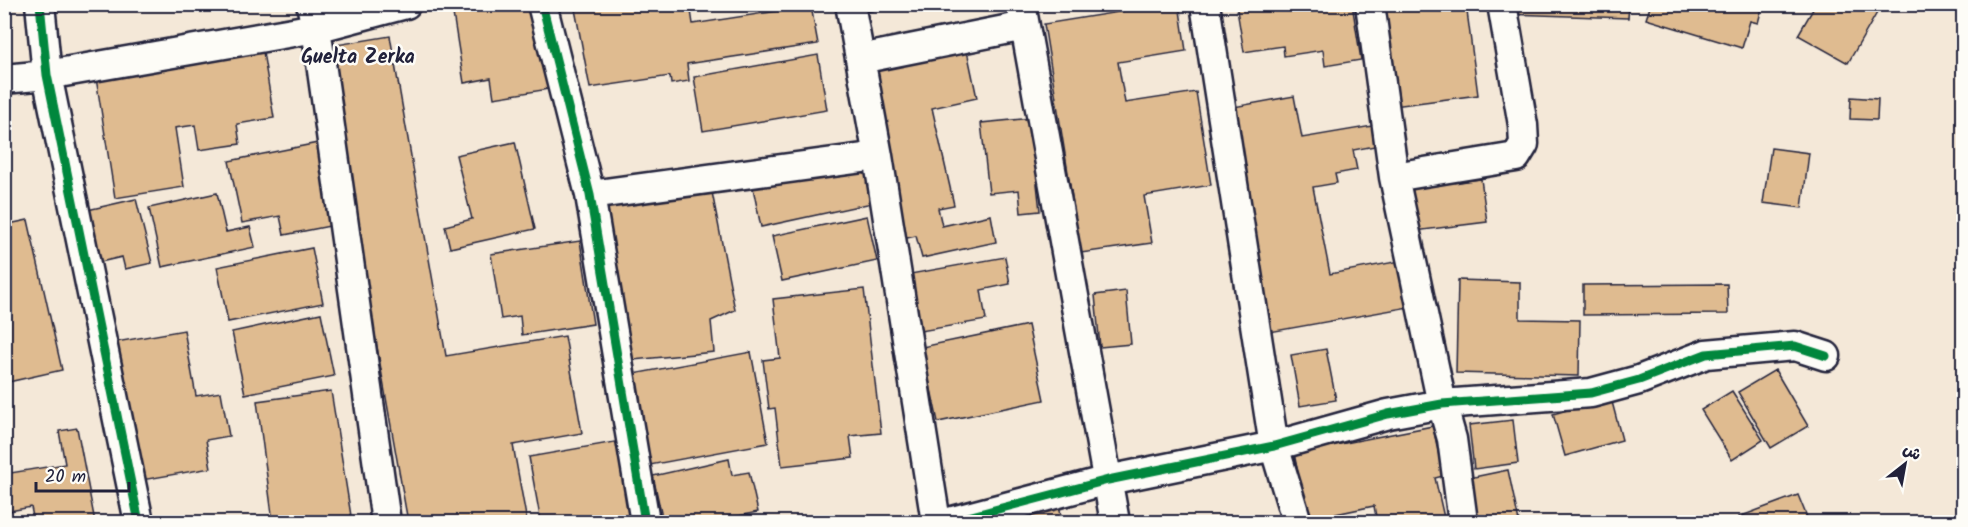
<svg xmlns="http://www.w3.org/2000/svg" width="1968" height="527" font-family="Kalam,'Playpen Sans Arabic',sans-serif">
	<style>
		.building { fill: #dfbb90; stroke: #22223b; stroke-width: 1.5 }
		.lines { fill: none; stroke-linecap: round; stroke-linejoin: round }
		.minor-casing { stroke: #22223b; stroke-width: 33 }
		.minor { stroke: #fdfcf7; stroke-width: 28 }
		.cycleway-casing { stroke: #fdfcf7; stroke-width: 13 }
		.cycleway { stroke: #00873e; stroke-width: 9 }
		.labels { text-anchor: middle; stroke-width: 5; stroke-linejoin: round; paint-order: stroke }
		.quarter-label { font-size: 20px; font-weight: bold; fill: #22223b; stroke: #fdfcf7 }
	</style>
	<rect width="100%" height="100%" fill="#f4e8d8"/>
	<filter id="ink" filterUnits="userSpaceOnUse"><feTurbulence type="fractalNoise" baseFrequency=".0167" numOctaves="2"/><feDisplacementMap in="SourceGraphic" scale="12" xChannelSelector="R" yChannelSelector="G"/><feConvolveMatrix kernelMatrix="1 2 1 2 8 2 1 2 1" color-interpolation-filters="sRGB"/></filter>
	<g filter="url(#ink)">
		<path class="building" d="M466,4h70l13,85 -55,9 -3,-20 -27,5 -12,-76z
			M574,4h116l3,20 118,-18 7,38 -131,20 2,17 -18,3 -1,-8 -80,12z
			M865,4h40l-39,8z
			M1168,4h11l7,47 -68,11 7,41 71,-11 15,93 -67,11 8,47 -71,10 -37,-229z
			M1236,4h116l9,56 -36,6 -2,-16 -39,6 -1,-10 -39,6z
			M1380,4h86l12,91 -84,11z
			M1506,4h123l-1,14 -122,-4z
			M1651,4h112l-5,19 -8,-2 -8,27 -96,-29z
			M1816,4h66l-34,59 -50,-28z
			M390,36l56,320 119,-20 17,97 -69,12 14,77h-119l-84,-475z
			M966,46l11,52 -45,10 22,97 -16,3 4,18 49,-11 5,27 -74,16 -6,-22 -14,3 -38,-171z
			M263,52l11,66 -37,6 3,20 -41,6 -4,-25 -20,3 9,59 -69,11 -19,-120z
			M818,55l9,55 -124,21 -9,-54z
			M4,96h2l4,28 -6,1z
			M1294,96l8,42 70,-12 3,20 -22,4 4,20 -22,4 2,9 -24,4 17,87 70,-13 9,46 -139,25 -42,-224z
			M1851,97l27,2 -1,21 -27,-1z
			M1033,118l7,66h-3l3,27 -19,2 -2,-23 -30,3 -8,-70z
			M515,142l20,87 -85,19 -5,-22 27,-7 -16,-64z
			M318,143l17,82 -51,10 -4,-19 -38,7 -13,-62z
			M1771,148l38,5 -7,55 -39,-5z
			M862,159l10,44 -111,24 -9,-44z
			M1481,179l6,43 -72,9 -5,-43z
			M711,187l24,123 -24,11 3,31 -81,8 -32,-156z
			M217,193l9,39 24,-5 5,20 -93,20 -13,-59z
			M136,199l16,64 -27,6 -3,-12 -26,6 -13,-52z
			M867,216l10,45 -95,20 -10,-45z
			M28,220l34,150 -58,13v-158z
			M580,241l13,83 -71,11 -2,-19 -19,3 -10,-65z
			M312,248l11,55 -95,19 -11,-55z
			M1005,257l5,27 -29,6 5,30 -77,13 -10,-57z
			M1458,280l62,2v37l60,1 -1,56 -123,-3z
			M1727,284l1,30 -145,1v-30z
			M864,289l17,144 -31,3 3,22 -71,8 -7,-58 -6,1 -6,-49 17,-2 -7,-59z
			M1126,291l5,53 -31,3 -5,-52z
			M321,313l13,63 -89,18 -13,-62z
			M1028,325l16,75 -106,22 -16,-75z
			M184,330l12,66 25,-4 8,44 -23,4 5,28 -69,12 -26,-138z
			M1326,349l10,51 -36,6 -9,-51z
			M751,352l17,91 -118,22 -17,-91z
			M1775,370l33,56 -37,22 -33,-56z
			M331,391l21,131h-79l-16,-121z
			M1732,391l31,49 -31,20 -31,-50z
			M1611,398l11,42 -57,16 -12,-42z
			M1513,420l5,43 -44,6 -5,-44z
			M1433,426l10,50 -8,2 10,44h-68l-3,-16 -67,14 -13,-67z
			M77,428l18,94h-61l-3,-15 -27,5v-74l7,35 54,-9 -6,-33z
			M620,441l15,81h-94l-12,-65z
			M729,459l3,16 17,-3 9,40 -49,10h-46l-10,-46z
			M1508,470l11,52h-46l-9,-43z
			M1798,495l11,27h-68l-2,-5z
			M1059,503l3,19h-69z"/>
		<g class="lines">
			<g class="minor-casing">
				<path id="minor" d="M40,4l7,71 92,447
					M311,4l5,24 70,494
					M542,4l48,191 55,327
					M850,4l28,152 58,366
					M1021,4l94,518
					M1205,4l69,442 23,76
					M1370,4l24,173 48,227 10,35 11,83
					M860,59l165,-33
					M4,79l43,-4 269,-47 90,-24
					M1394,177l122,-20 8,-13 -1,-19 -21,-121
					M590,195l288,-39
					M949,522l159,-42 166,-34 114,-32 54,-10 149,-11 48,-13 67,-26 89,-8 31,10"/>
			</g>
			<use href="#minor" class="minor"/>
			<g class="cycleway-casing">
				<path id="cycleway" d="M40,4l7,71 92,447
					M542,4l48,191 55,327
					M949,522l159,-42 166,-34 114,-32 54,-10 149,-11 48,-13 67,-26 89,-8 31,10"/>
			</g>
			<use href="#cycleway" class="cycleway"/>
		</g>
	</g>
	<g class="labels">
		<g class="quarter-label">
			<text x="358" y="63">Guelta Zerka</text>
		</g>
	</g>
	<rect width="1968" height="527" fill="none" stroke="#fdfcf7" stroke-width="24"/>
	<rect x="12" y="12" width="1944" height="503" fill="none" stroke="#22223b" stroke-width="2" filter="url(#ink)"/>
	<g transform="translate(1905 464) rotate(31)" stroke="#fdfcf7" stroke-width="4.5" paint-order="stroke">
	<path d="M0-4.5L10 22L0 15L-10 22Z" fill="#22223b"/>
	<text y="-9" font-size="16" font-weight="bold" text-anchor="middle" fill="#22223b">ش</text>
	</g>
	<path d="M36 482v9h93v-9" fill="none" stroke="#22223b" stroke-width="3"/>
	<text x="45" y="482" font-size="18" fill="#22223b" stroke="#fdfcf7" stroke-width="4.5" paint-order="stroke">20 m</text>
</svg>
